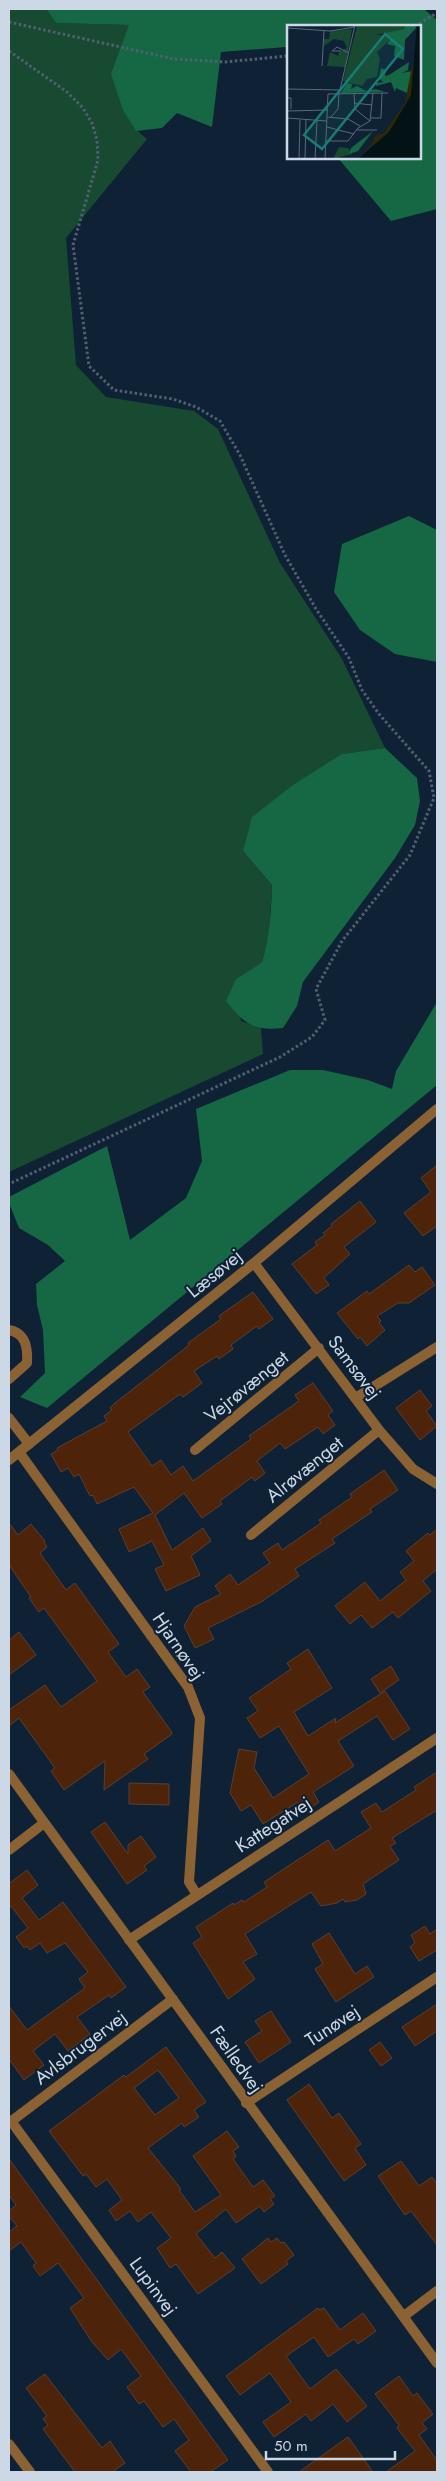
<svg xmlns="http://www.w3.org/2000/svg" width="446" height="2481" font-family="Jost,sans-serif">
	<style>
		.green { fill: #174a31 }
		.forest { fill: #156843 }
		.building { fill: #4d2309; stroke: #5a3f31; fill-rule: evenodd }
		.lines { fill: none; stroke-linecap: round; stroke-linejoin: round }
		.path { stroke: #506071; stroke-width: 3; stroke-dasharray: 2.5 2.5; stroke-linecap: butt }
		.service { stroke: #8b6234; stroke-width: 10 }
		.minor { stroke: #8b6234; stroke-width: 10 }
		.labels { text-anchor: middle; stroke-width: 4; stroke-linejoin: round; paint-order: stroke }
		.street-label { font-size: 19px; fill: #ccd8e5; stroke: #0f2134 }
		.inset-road { fill: none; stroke: #5b6a7b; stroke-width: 1 }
		.view { fill: #187b74; fill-opacity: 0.15; stroke: #187b74; stroke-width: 2.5 }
		.inset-edge { fill: none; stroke: #ccd8e5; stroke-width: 2.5 }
	</style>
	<rect width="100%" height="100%" fill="#0f2134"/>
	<path class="green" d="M9,9h37l10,14 73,2 4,102 14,12 -81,99 10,127 30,32 88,14 24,18 62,134 62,96 43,89 -43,6 -99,97 29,34 -3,53 -7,24 -26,17 5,42 20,7 2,26 -254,118z"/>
	<path class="forest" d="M46,9h378l13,11v189l-46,12 -53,-63h82v-132h-132v35l-1,-14 -66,5 -9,75 -35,-14 -15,15 -26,3 -13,-21 -12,-36 18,-49 -73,-2z
		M409,516l28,14v132l-42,-8 -35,-24 -26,-38 8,-48z
		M385,748l32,30 3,23 -5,24 -20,33 -92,124 -6,24 -14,22c-30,3 -39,-4 -57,-27l10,-22 26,-17c8,-25 9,-50 10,-77l-29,-34 9,-34 41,-32 49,-31z
		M437,1002v83l-390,323 -27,-11 25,-24 -2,-43 -6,-25 -1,-21 29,-23 -17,-16 -29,-17 -10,-25v-6l98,-51 23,94 56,-42 16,-37 -6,-52 94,-39h33l45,10 24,9 4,-18z"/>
	<path class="building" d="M437,1165v61l-14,10 -19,-23 27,-21 -10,-14z
		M360,1201l16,21 -32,25 6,7 -26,24 5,7 -13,9 -24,-30 25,-19 -2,-3 10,-7 -2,-2 9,-7 -1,-2z
		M409,1265l6,7 7,-5 13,18 -26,18h-11l-21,13 4,5 -2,2 6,7 -18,16 -7,-9 -2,2 -21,-26 30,-22 2,3z
		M253,1292l20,27 -14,10 -2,-3 -26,19 2,4 -14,10 -2,-3 -23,15 8,12 -19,14 -3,-3 -52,38 24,34 9,-6 10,15 12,-9 10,15 58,-42 -2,-3 50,-35 -4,-6 18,-12 20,28 -5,4 7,10 -12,9 -5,-7 -33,22 -5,-6 -23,18 8,12 -10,8 -3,-4 -32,24 2,3 -20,14 -18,-25 -29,22 17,35 31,-22 8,13 -20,15 9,19 -34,16 -11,-22 9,-4 -12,-24 -23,11 -10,-23 34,-16 -19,-26 -37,17 -4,-9 -3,1 -11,-22 -5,3 -6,-9 -7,4 -10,-18 7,-4 -1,-2 50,-27 -3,-5 8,-6 -2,-2 5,-5 69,-54 5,-4 -1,-2 33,-24 -2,-3z
		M420,1390l12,16 -6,5 11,15 -17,14 -24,-32z
		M384,1470l14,20 -28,19 2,3 -40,27 3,4 -40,26 4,7 -38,26 -53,26 6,11 -19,9 -11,-22 11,-19 26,-13 -6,-8 15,-12 8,11 32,-22 -7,-10 15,-10 4,7 39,-27 -2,-3 33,-23 -2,-3z
		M9,1523l9,12 13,-11 14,17 -1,1 3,5 -7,6 26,37 9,-7 44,61 -11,8 18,25 11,-8 13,18 -7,5 28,39 1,3 -28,20 4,5 -44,31 1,-29 -41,29 -13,-19 4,-3 -36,-50 -10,8v-16l36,-25 16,22 36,-26 -53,-73 -5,4 -10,-14 2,-1 -22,-32z
		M437,1529v40l-14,12 8,10 -33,27 -5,-6 -21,16 -11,-13 -11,9 -15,-18 30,-24 15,19 26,-21 -6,-8 14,-11 -8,-10 22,-18 2,2z
		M19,1632l17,23 -27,20v-35z
		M308,1649l24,39 -38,24 14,24 28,-18 -1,5 50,-32 25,38 -17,11 -16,-24 -39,25 16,25 -41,26 6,10 -15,10 -6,-10 -35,22 -12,-19 -10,6 -11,-18 9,-44 18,3 -3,16 19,30 36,-24 -30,-48 -19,12 -13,-20 11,-7 -9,-13 42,-29 -4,-6z
		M391,1666l8,14 -19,13 -9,-14z
		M437,1772v38l-45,28 4,5 -6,3 9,14 -36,24 3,10 -9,6 -12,2 -2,-3 -6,4 -16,3 -10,-14 -66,42 12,20 -14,8 12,17 -27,20 -35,-56 9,-6 -6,-10 37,-24 1,2 8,-5 2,2 23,-15 -3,-5 64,-42 7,11 36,-23 -10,-16 15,-9 6,9 34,-22 -2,-3z
		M129,1783l40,1v21l-40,-1z
		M105,1822l23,32v-9l13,-9 15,21 -12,9 3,4 -20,14 -36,-52z
		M27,1870l11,15 -16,13 17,22 24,-18 63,85 -15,11 -2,-3 -32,22 13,17 -22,17 -13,-17 -22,17 11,14 -20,15 -15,-21v-53l18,24 58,-42 -6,-9 9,-7 -23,-29 -18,10 -7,-10 -10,7 -3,-4 -3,2 -8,-11 12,-9 -17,-22 -2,2v-27l1,2z
		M425,1926l5,8 7,-5v21l-18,11 -9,-14 5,-4 -4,-8z
		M329,1933l26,41 12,-8 7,11 -38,25 -21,-33 8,-5 -11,-20z
		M437,2004v27l-22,15 -13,-19z
		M271,2011l20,31 -32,21 -14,-21 17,-11 -7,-10z
		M380,2042l12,16 -11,8 -12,-16z
		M166,2047l40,55 -12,8 5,7 -15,10 -2,-4 -34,25 33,41 -2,1 16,22 26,-17 -28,-39 34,-25 12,16 -6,4 3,5 -3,3 20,28 10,-7 12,16 -5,3 4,5 -10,8 -4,-6 -24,17 -10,-14 -30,25 19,24 7,-6 13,16 -37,26 -22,-30 -6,4 -13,-20 14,-10 -20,-26 -13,10 -8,-11 -14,10 -7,-11 13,-10 -15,-21 -11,8 -10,-13 -3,2 -34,-45 75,-56 2,2zM158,2070l21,28 -24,17 -21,-27z
		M309,2084l23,34 7,-5 22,31 -6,4 11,17 -22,16 -57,-81z
		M9,2159l219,301 -18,12h-19l-16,-21 14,-11 -15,-21 -11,8 -19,-26 -5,3 -12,-17 14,-11 -20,-27 -13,11 -16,-18 -22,-34 14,-10 -26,-35 -18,13 -7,-10 3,-3 -15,-21 -12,9v-19l8,-6 -8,-10v-5l7,-6 -7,-10z
		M401,2161l18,25 13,-9 5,7v61l-26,-34 -6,4 -27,-39z
		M268,2238l3,4 6,-4 4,5 3,-1 10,13 -8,6 2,3 -27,20 -19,-25z
		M318,2308l1,2 5,-2 16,22 23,-17 13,18 -18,13 -4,-5 -26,18 -14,-20 -28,19 24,33 26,-20 31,37 -20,16 -14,-18 -22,17 -5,-7 -32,23 -11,-15 28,-20 -21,-29 -30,22 -14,-19z
		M45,2374l57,74 8,-7 15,22 -13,9h-37l-32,-43 5,-4 -5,-6 4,-3 -21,-28z
		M399,2376l14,20 4,-3 16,21 -11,9 5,6 -8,6 18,25v12h-51l29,-21 -18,-23 2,-3 -24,-31z
		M348,2437l25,35h-74z"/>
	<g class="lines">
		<path class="path" d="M9,22l165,37 51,3 63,-6
			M415,26l22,-13
			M9,51l58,41 16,16 9,15 5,17 1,20 -25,85 16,121 25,24 59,9 23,8 24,14 20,34 45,100 31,54 33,49 13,32 17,24 50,57 5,27 -24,57 -68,86 -26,48 9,31 -13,17 -32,20 -271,127"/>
		<path class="service" d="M9,1330c17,3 19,18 18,33l-18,16
			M9,1418l20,26"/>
		<path class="minor" d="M254,1263l125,167 34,39 24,15
			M357,1397l80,-50
			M195,1450l124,-102
			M19,1452l169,235 12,31 -11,164 8,13
			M9,1460l245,-197 183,-154
			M251,1535l128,-105
			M9,1774l428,589
			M9,1850l35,-27
			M129,1940l308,-202
			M246,2103l191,-126
			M11,2121l257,351
			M9,2123l164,-124
			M404,2316l33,-25
			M9,2444l21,28"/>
	</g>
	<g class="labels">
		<g class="street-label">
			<text transform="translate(214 1273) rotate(-39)" y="7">Læsøvej</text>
			<text transform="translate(355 1367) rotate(53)" y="7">Samsøvej</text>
			<text transform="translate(246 1386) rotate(-39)" y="7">Vejrøvænget</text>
			<text transform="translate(304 1469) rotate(-39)" y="7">Alrøvænget</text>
			<text transform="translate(179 1646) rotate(56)" y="7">Hjarnøvej</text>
			<text transform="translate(273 1824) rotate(-33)" y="7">Kattegatvej</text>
			<text transform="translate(332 2025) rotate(-33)" y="7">Tunøvej</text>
			<text transform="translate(80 2047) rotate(-37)" y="7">Avlsbrugervej</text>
			<text transform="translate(237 2059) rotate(55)" y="7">Fælledvej</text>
			<text transform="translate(154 2286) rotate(54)" y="7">Lupinvej</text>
		</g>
	</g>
	<g transform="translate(287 25)">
		<rect width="134" height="134" fill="#0f2134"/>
		<path d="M118,0l-1,4 -28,6h11l3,5 -13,12 3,7 -3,18 -10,2 -5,7 -19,-5 14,-55zM65,4l-7,38 -18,-1 3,-14 8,4 1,-4 8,-4 -3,-7 -10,-2 -10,7v-7h5l1,-8zM52,122l9,1 4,6 -19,5z" fill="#174a31"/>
		<path d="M118,0h10l1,3 -11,12 -1,20 -10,-4 1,-10 -8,-2 3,-4 -6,-7 20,-4zM122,37l-1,8 -6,3 10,-2 -3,23 -13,-6 -1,4 -4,-10 -15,4v-3l7,-1 -4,-4 2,-10 5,2 -1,6 4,-1zM60,58l5,1 -1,5 6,-3 9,5 10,-2 9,3 -44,1zM86,106l-15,20 -9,3 2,-6z" fill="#156843"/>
		<path d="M125,41h2l-3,29 -3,7 -19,30 -33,27 15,-14 4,-9 9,-3 21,-30z" fill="#2f2705"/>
		<path d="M130,0h4v134h-63l31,-27 22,-37z" fill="#031315"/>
		<path class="inset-road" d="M0,3l43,3 25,-4M54,26h-9l5,-4 12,6M35,41l2,-35M0,64l55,1M52,69l16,-69M67,69l1,15 15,12M0,73h4v11M67,78l18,2M0,86l41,-1M40,92l21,2 12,7M44,92l7,-8 1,-15M0,93l40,3M84,93h10l1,-25M40,102l27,7M70,105h20M39,116h22l10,-13 12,-7 3,-28M12,134l1,-39M18,134l1,-39M28,134l2,-38M38,134l3,-65 60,-1"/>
		<path class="view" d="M98,9l18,15 -81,100 -18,-14z"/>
		<rect width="134" height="134" class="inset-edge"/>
	</g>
	<rect width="446" height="2481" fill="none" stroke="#ccd8e5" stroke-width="20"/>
	<path d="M266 2451v8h129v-8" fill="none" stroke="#ccd8e5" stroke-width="2.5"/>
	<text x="274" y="2451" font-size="15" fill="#ccd8e5" stroke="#0f2134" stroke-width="4" paint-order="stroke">50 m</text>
</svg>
